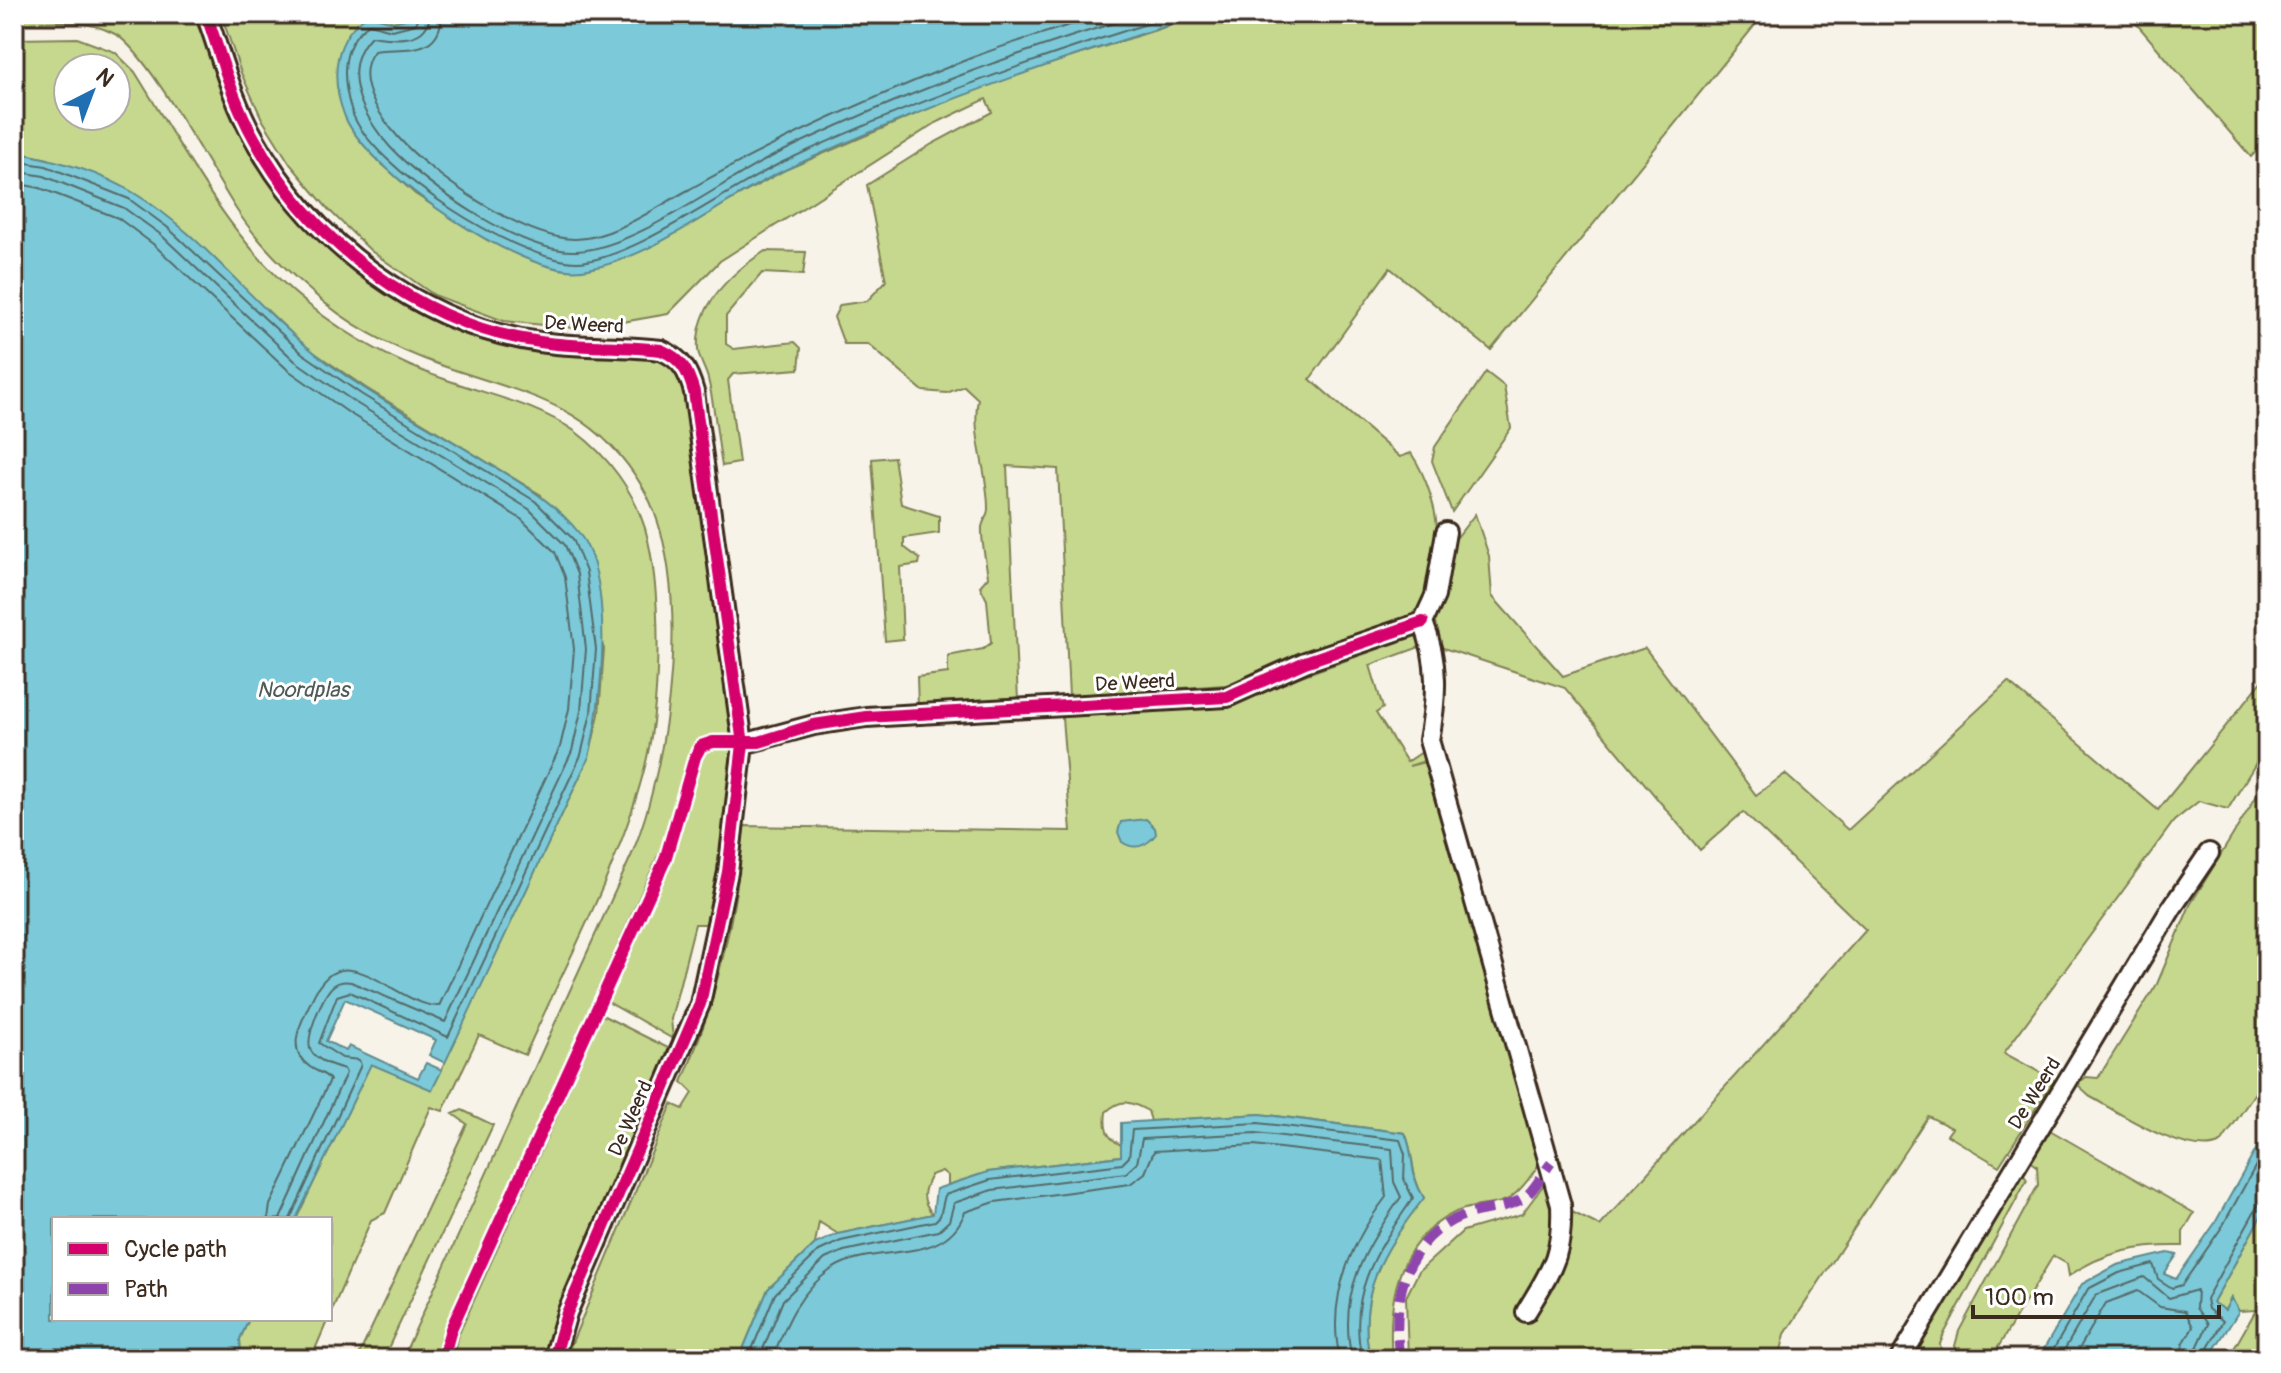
<svg xmlns="http://www.w3.org/2000/svg" width="2281" height="1373" font-family="Pangolin,sans-serif">
	<style>
		.green { fill: #c5d88d; stroke: #808156; stroke-width: 2; fill-rule: evenodd }
		.water { fill: #7bcad9; stroke: #618a8e; stroke-width: 2 }
		.lines { fill: none; stroke-linecap: round; stroke-linejoin: round }
		.shore { stroke: #556a69; stroke-width: 2 }
		.minor-casing { stroke: #3b2a1e; stroke-width: 24 }
		.minor { stroke: #fff; stroke-width: 18 }
		.quiet { stroke: #8e44ad; stroke-width: 10; stroke-dasharray: 20 10; stroke-linecap: butt }
		.cycleway-casing { stroke: #fff; stroke-width: 17 }
		.cycleway { stroke: #d6006c; stroke-width: 12 }
		.labels { text-anchor: middle; stroke-width: 6; stroke-linejoin: round; paint-order: stroke }
		.street-label { font-size: 20px; fill: #3b2a1e; stroke: #fff }
		.water-label { font-size: 22px; font-style: italic; fill: #4e5a56; stroke: #fff }
	</style>
	<rect width="100%" height="100%" fill="#f8f3e9"/>
	<filter id="ink" filterUnits="userSpaceOnUse"><feTurbulence type="fractalNoise" baseFrequency=".0125" numOctaves="2"/><feDisplacementMap in="SourceGraphic" scale="16" xChannelSelector="R" yChannelSelector="G"/><feConvolveMatrix kernelMatrix="1 2 1 2 8 2 1 2 1" color-interpolation-filters="sRGB"/></filter>
	<g filter="url(#ink)">
		<path class="green" d="M14,14h177c14,20 24,64 35,89 38,85 97,152 177,202 55,34 119,49 184,52 21,1 47,-6 66,0 16,4 23,14 31,26l50,354h-26l-14,9 -25,85 -219,488 -12,40h-36l230,-505c38,-92 63,-276 11,-366 -49,-84 -116,-93 -200,-122 -46,-16 -95,-41 -131,-74 -27,-23 -54,-50 -74,-80 -25,-38 -90,-160 -123,-178 -31,-17 -68,-12 -101,-10z
			M224,14h203l-34,8 -25,-7 10,145 37,34 74,47 92,29 53,-16 151,-84 199,-85 222,-71h558l-273,336 -101,-82 -80,111 90,78 11,-4c31,47 40,123 2,167l-174,64 -170,12 -11,-227 -51,-3 11,234 -100,8 -1,-31 31,-4v-17l35,-7 8,-6 -4,-43 -7,-14 8,-9c-2,-16 -7,-35 -6,-50 1,-6 6,-12 6,-18 0,-39 -17,-73 -10,-110l-14,-13 -17,7 -24,-2 -55,-47h-24l-10,-27 6,-12 27,-4 19,-20 -19,-96 65,-41 60,-32 -6,-13 -50,24 -216,138 -52,53 -85,15 -79,-8 -70,-26 -63,-44 -43,-42 -38,-45 -28,-45 -21,-46 -18,-53z
			M2128,14h139v126l-16,17z
			M77,38l38,14 20,20c51,81 96,172 174,233 42,33 87,58 138,75 45,16 89,24 129,52 32,24 57,58 69,96 18,65 16,181 -2,246 -26,97 -77,189 -118,281l-46,-20 -36,76 -12,-4 -46,106 -14,7 -41,95v-96h-34l75,-156 61,26 157,-332 10,-43 5,-65 -63,-154 -175,-107 -60,-41 -40,-38 -218,-150 -34,-7v-113zM68,68h48v48h-48z
			M765,251l41,1 -3,23 -41,-2 -36,43v28l8,5 61,-7 6,6 -2,21 -66,5 -5,6 11,83 -17,3c-5,-28 -7,-59 -14,-87 -2,-9 -9,-19 -10,-29 -3,-45 33,-77 67,-99z
			M1486,372l18,14 7,42 -59,84 -20,-51 3,-14z
			M894,457l7,47 38,12v17l-35,5v9l16,12 -1,5 -19,3 3,72 -18,2 -13,-182z
			M1475,514l14,42 3,40 71,80 82,-28 111,147 29,-21 63,56 160,-148 150,128 109,-135v70l-39,64 -29,-8 -25,20 -170,232 50,27 -55,86 -52,-31 5,-7 -24,-12 -143,218 -6,25h-371l-2,-62 13,-26 44,-40 59,-17 39,-53 9,50 30,15 266,-296 -123,-118 -43,38 -135,-162 -125,-41 -7,-29 18,-73z
			M1421,634l7,10 -58,21 13,43 -7,5 31,49 21,-14 3,11 -22,7 20,-5 116,394c-10,15 -20,32 -35,43 -14,9 -38,6 -54,14 -59,28 -69,89 -64,147h-22c-14,-66 14,-111 54,-161 -15,-25 -8,-39 -19,-65l-145,-19 -109,7 -3,-10c-18,-10 -27,-13 -42,1 -2,17 0,25 15,33v11l-133,16 -40,13v-9l-6,-5 -11,4c-8,15 -11,25 2,39l-95,20 -19,-12 -4,22 -47,45 -29,70h-174l107,-255 11,5 10,-16 -11,-11c35,-82 54,-167 62,-256l327,5 -9,-113 3,-5 162,-11z
			M712,748l18,1 3,4 -22,163 -6,8h-10l-24,95 2,20 -65,-37 63,-138 29,-102 5,-10z
			M2267,779v296l-46,68c-31,17 -103,-31 -132,-47l-10,-9 1,-5 6,-5 12,1 59,-94 33,-79z
			M602,1015l68,34 -117,276 -9,34h-91l4,-21z
			M462,1110l31,15 -110,234h-26l110,-235 -14,-10z
			M2048,1129l146,84 -11,19v14c-41,-1 -80,5 -114,30l-2,-12 -14,-8 -62,103h-31l-5,-13 4,-15 79,-146 -1,-19 -12,-9z
			M2019,1167l8,13 -83,154 -4,10 2,15h-36z
			M2267,1205v154h-39l28,-49 -17,1 -8,-13 -6,12 -12,-7z
			M249,1319h79l-17,40h-70l-1,-20z"/>
		<path class="water" d="M427,14h779c-143,43 -283,92 -419,155 -65,30 -134,91 -205,101 -60,8 -214,-98 -237,-153 -7,-18 -11,-40 -7,-59 4,-18 14,-33 30,-43l25,7z
			M14,152c39,7 86,20 120,41 65,39 113,104 171,152 55,46 123,80 183,118 33,20 67,39 91,70 36,47 23,169 10,224l-144,306 -16,-8 7,-15 -91,-41 -19,42 20,10 3,-5 69,32 8,-15 16,7 -10,20 -61,-26 -75,155h-242v100h195l-9,20 1,20h-227z
			M1146,819l9,9 1,6c-9,12 -21,17 -34,8l-4,-10 3,-10z
			M1260,1114l145,19c11,26 3,40 19,65 -40,50 -68,95 -54,161h-631l29,-70 47,-45 23,-10 95,-20 3,-25 52,-17 133,-16v-33z
			M2267,1130v75l-54,98 12,7 6,-12 8,13 -31,48h-170l44,-75 35,-19 51,-12 9,2 -13,19 12,5 39,-56z"/>
		<g class="lines">
			<path class="shore" d="M420,14l-4,10 -24,6 -23,-6c-30,20 -27,58 -17,88 19,56 167,150 225,150 54,-1 153,-75 206,-100 127,-60 261,-107 396,-148
				M430,14c-2,31 -38,25 -59,22 -33,35 -8,80 19,111 36,39 133,107 187,104 57,-2 146,-71 200,-97 117,-57 242,-103 367,-140
				M442,14c-2,45 -42,32 -68,37 -21,28 5,64 24,86 33,38 125,101 176,102 37,1 84,-33 116,-50 90,-51 185,-93 281,-131 43,-17 89,-29 132,-44
				M14,161l32,5 83,33 38,28 135,126 59,41 174,107 38,38 13,33 10,77 -5,64 -10,42 -133,282 -98,-45 -13,4 -18,47 23,15 17,2 2,5 -71,154
				M14,171l30,5 80,32 36,26 135,127 61,42 173,106 36,36 12,29 9,75 -5,62 -9,40 -127,271 -94,-40c-6,-1 -12,-1 -18,4 -10,8 -29,53 -22,65 6,10 23,15 33,18l2,4 -66,146
				M14,183l26,5 78,30 35,26 135,126 61,43 172,106 34,33 10,25 9,72 -5,60 -9,38 -121,259c-45,0 -95,-77 -127,-7 -10,22 -28,50 -2,68 7,5 15,6 20,13l-60,125 -2,14
				M748,1359l27,-65 44,-43 22,-10 94,-20 5,-5 5,-21 45,-15 132,-16 7,-7 3,-27 126,-7 142,17 5,14 -1,26 9,18c-36,53 -66,93 -51,161
				M759,1359l24,-59 42,-41 19,-8 94,-20 11,-10 5,-18 38,-13 134,-17 11,-10 5,-24 114,-6 136,16 2,33 7,15c-36,52 -64,96 -49,162
				M772,1359c14,-35 27,-68 60,-90 43,-28 112,-1 133,-57l30,-10 135,-18 15,-11 9,-22 100,-6 128,15 4,37c-36,47 -60,102 -46,162
				M2048,1359l40,-70 31,-16 34,-9 5,15 14,9 10,-3 40,-58 45,-82
				M2059,1359l37,-64 48,-18 25,21 28,-8 -1,18 12,16 -16,35
				M2073,1359l33,-56 32,-12 22,16 25,4 8,16 -10,17 -3,15
				M2202,1359l21,-38 -15,-12 -2,-10 52,-94 9,-3"/>
			<g class="minor-casing">
				<path id="minor" d="M206,14c15,42 26,85 48,124 56,104 168,188 286,204 40,6 81,3 121,8 21,9 27,21 33,42l49,352 -15,128 -28,132 -133,309 -13,46
					M1423,622c16,40 14,75 6,118l132,465c2,52 -10,65 -35,107
					M1423,622l12,-26 11,-64
					M743,744l71,-19 52,-8 361,-20 78,-35 118,-40
					M1900,1359l271,-450 38,-56"/>
			</g>
			<use href="#minor" class="minor"/>
			<path class="quiet" d="M1400,1359c-9,-54 3,-118 60,-142 21,-9 46,-7 65,-20 10,-8 18,-24 26,-34"/>
			<g class="cycleway-casing">
				<path id="cycleway" d="M206,14c15,42 26,85 48,124 56,104 168,188 286,204 40,6 81,3 121,8 21,9 27,21 33,42l49,352 -15,128 -28,132 -133,309 -13,46
					M443,1359l8,-30 214,-469 30,-103 6,-11 12,-4h46l55,-17 52,-8 361,-20 78,-35 118,-40"/>
			</g>
			<use href="#cycleway" class="cycleway"/>
		</g>
	</g>
	<g class="labels">
		<g class="street-label">
			<text transform="translate(584 324) rotate(3)" y="7">De Weerd</text>
			<text transform="translate(1135 682) rotate(-3)" y="7">De Weerd</text>
			<text transform="translate(2034 1093) rotate(-58)" y="7">De Weerd</text>
			<text transform="translate(630 1118) rotate(-66)" y="7">De Weerd</text>
		</g>
		<g class="water-label">
			<text x="303" y="697">Noordplas</text>
		</g>
	</g>
	<rect width="2281" height="1373" fill="none" stroke="#fff" stroke-width="48"/>
	<rect x="24" y="24" width="2233" height="1325" fill="none" stroke="#3b2a1e" stroke-width="3" filter="url(#ink)"/>
	<rect x="52" y="1217" width="280" height="104" fill="#ffffff" stroke="#b1aaa5" stroke-width="2"/>
	<rect x="68" y="1243" width="40" height="12" fill="#d6006c" stroke="#b1aaa5" stroke-width="2"/>
	<text x="124" y="1257" font-size="24" fill="#3b2a1e">Cycle path</text>
	<rect x="68" y="1283" width="40" height="12" fill="#8e44ad" stroke="#b1aaa5" stroke-width="2"/>
	<text x="124" y="1297" font-size="24" fill="#3b2a1e">Path</text>
	<g transform="translate(92 92) rotate(42)"><circle r="38" fill="#ffffff" stroke="#b1aaa5" stroke-width="2"/>
	<path d="M0-6L14 30L0 20L-14 30Z" fill="#1f6fb2"/>
	<text y="-12" font-size="22" font-weight="bold" text-anchor="middle" fill="#3b2a1e">N</text>
	</g>
	<path d="M1973 1305v12h246v-12" fill="none" stroke="#3b2a1e" stroke-width="4"/>
	<text x="1985" y="1305" font-size="24" fill="#3b2a1e" stroke="#ffffff" stroke-width="6" paint-order="stroke">100 m</text>
</svg>
